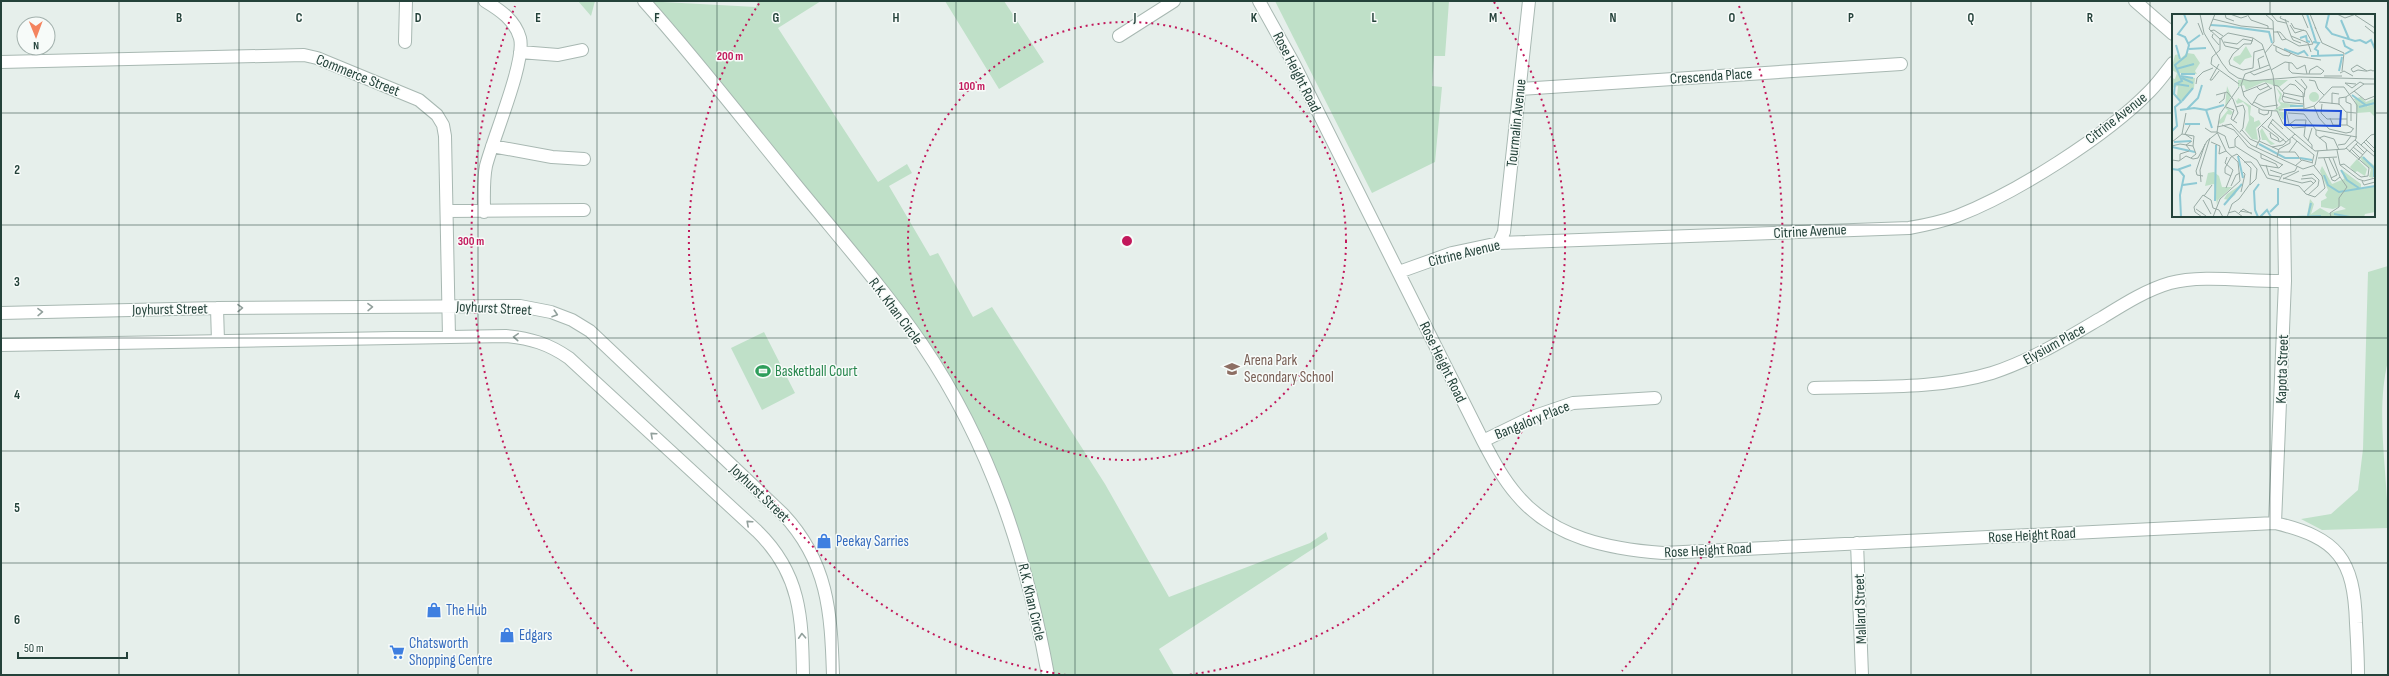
<svg xmlns="http://www.w3.org/2000/svg" width="2389" height="676" font-family="'Sofia Sans Condensed',sans-serif">
	<style>
		.grass { fill: #bfe0c8 }
		.lines { fill: none; stroke-linecap: round; stroke-linejoin: round }
		.minor-casing { stroke: #a8b8b2; stroke-width: 14 }
		.minor { stroke: #fff; stroke-width: 12 }
		.oneway { stroke: #92a09c }
		.grid { fill: none; stroke: #24423a; stroke-width: 1; stroke-opacity: 0.55 }
		.ring { fill: none; stroke: #c2185b; stroke-width: 2; stroke-dasharray: 2 4 }
		.labels { text-anchor: middle; stroke-width: 3; stroke-linejoin: round; paint-order: stroke }
		.street-label { font-size: 15px; fill: #24423a; stroke: #f7fbf9 }
		.education-label { font-size: 15px; fill: #785e54; stroke: #f7fbf9; text-anchor: start }
		.leisure-label { font-size: 15px; fill: #27864d; stroke: #f7fbf9; text-anchor: start }
		.shop-label { font-size: 15px; fill: #366cbe; stroke: #f7fbf9; text-anchor: start }
		.inset-river { fill: none; stroke: #8ec9d4; stroke-width: 2 }
		.inset-road { fill: none; stroke: #98aaa4; stroke-width: 1 }
		.view { fill: #1d4ed8; fill-opacity: 0.15; stroke: #1d4ed8; stroke-width: 2 }
		.inset-edge { fill: none; stroke: #24423a; stroke-width: 2 }
		.grid-label { font-size: 13px; text-anchor: middle; font-weight: bold; fill: #24423a; stroke: #f7fbf9; stroke-width: 3; stroke-linejoin: round; paint-order: stroke }
		.centre { fill: #c2185b; stroke: #f7fbf9; stroke-width: 2 }
		.ring-label { font-size: 12px; text-anchor: middle; font-weight: bold; fill: #c2185b; stroke: #f7fbf9; stroke-width: 3; stroke-linejoin: round; paint-order: stroke }
	</style>
	<rect width="100%" height="100%" fill="#e6efeb"/>
	<path class="grass" d="M578,1h17l-4,15z
		M644,1l112,6 2,-6h63l-43,27 100,154 29,-18 5,9 -23,13 41,70 8,-3 35,64 19,-10 113,177 64,113 141,-54 16,-11 2,7 -169,110 15,26h-128l-8,-47 -50,-159 -66,-123z
		M945,1h59l40,61 -45,27z
		M1275,1h174l-4,55h-11l-2,30 10,1 -7,75 -63,31z
		M2388,266v95c-13,52 0,114 0,167l-66,2 -21,-11 30,-5 27,-24 5,-41 5,-177z
		M764,332l31,61 -33,17 -31,-62z"/>
	<g class="lines">
		<g class="minor-casing">
			<path id="minor" d="M644,1c52,58 99,119 148,179 44,54 91,107 130,164 69,102 104,211 126,331
				M1259,1l35,63 189,377c10,19 20,38 34,54 36,43 92,54 146,58l612,-30c63,15 79,36 81,100 1,17 2,35 2,52
				M2135,1l38,33
				M1119,36l55,-35
				M405,42l1,-41
				M520,52l38,3 24,-5
				M1,62l303,-7 13,3 102,42 18,15 6,10 2,11 4,201
				M1520,89l381,-25
				M492,146l60,11 32,2
				M447,211l137,-1
				M484,212c0,-15 -1,-31 2,-46 7,-28 40,-105 34,-128 -5,-18 -20,-28 -35,-37
				M1499,243l5,-11 25,-231
				M1399,272l53,-19 47,-10 410,-15c17,-3 32,-6 48,-12 59,-23 148,-79 193,-125 8,-8 16,-19 23,-28
				M217,308l1,33
				M1,313l216,-5 303,-2 31,6 21,8 18,11 193,183c45,48 48,98 50,161
				M1,345l505,-9c24,2 43,8 63,22l188,173c44,43 45,86 46,144
				M1814,388c58,-2 122,2 178,-15 40,-13 75,-35 111,-56 21,-13 43,-27 67,-34 32,-9 81,-1 115,-2
				M1483,441l49,-24 41,-14 82,-5
				M2275,523l10,-242 -1,-65
				M1857,543l5,132"/>
		</g>
		<use href="#minor" class="minor"/>
	</g>
	<defs><path id="oneway-chevron" d="M-2-3.5L2.5 0L-2 3.5" fill="none" stroke-width="1.6" stroke-linecap="round" stroke-linejoin="round"/></defs>
	<g class="oneway">
		<use href="#oneway-chevron" transform="translate(370 307) rotate(-1)"/>
		<use href="#oneway-chevron" transform="translate(240 308) rotate(-1)"/>
		<use href="#oneway-chevron" transform="translate(40 312) rotate(-1)"/>
		<use href="#oneway-chevron" transform="translate(555 314) rotate(18)"/>
		<use href="#oneway-chevron" transform="translate(516 337) rotate(-176)"/>
		<use href="#oneway-chevron" transform="translate(653 435) rotate(-138)"/>
		<use href="#oneway-chevron" transform="translate(749 523) rotate(-138)"/>
		<use href="#oneway-chevron" transform="translate(802 636) rotate(-93)"/>
	</g>
	<path class="grid" d="M119,1v674M239,1v674M358,1v674M478,1v674M597,1v674M717,1v674M836,1v674M956,1v674M1075,1v674M1194,1v674M1314,1v674M1433,1v674M1553,1v674M1672,1v674M1792,1v674M1911,1v674M2031,1v674M2150,1v674M2270,1v14M1,113h2172M2374,113h14M2270,216v459M1,225h2387M1,338h2387M1,451h2387M1,563h2387"/>
	<g class="ring">
		<circle cx="1127" cy="241" r="219"/>
		<path d="M1066 675A438 438 0 0 1 760 2M1494 2A438 438 0 0 1 1188 675"/>
		<path d="M632 671A656 656 0 0 1 515 6M1739 6A656 656 0 0 1 1622 671"/>
	</g>
	<defs>
		<g id="school-bare" transform="scale(1.2)"><path d="M0-5L7-2L0 1L-7-2ZM-4 1L0 2.5L4 1V4Q0 6-4 4Z" fill="#8d6e63" stroke="#f7fbf9" stroke-width="2.5" paint-order="stroke"/></g>
		<g id="stadium-bare" transform="scale(1.2)"><path d="M0-5a6.5 5 0 1 0 0 10a6.5 5 0 1 0 0-10ZM-3.5-1.8h7v3.6h-7Z" fill="#2e9e5b" stroke="#f7fbf9" stroke-width="2.5" paint-order="stroke"/></g>
		<g id="shop-bare" transform="scale(1.2)"><path d="M-5-2.5h2.3a2.7 3.5 0 0 1 5.4 0H5L5.5 6h-11ZM-1.5-2.5h3a1.5 2.3 0 0 0-3 0Z" fill="#3f7fe0" stroke="#f7fbf9" stroke-width="2.5" paint-order="stroke"/></g>
		<g id="supermarket-bare" transform="scale(1.2)"><path d="M-6-5.5h2.5l.6 2H6L4.5 2H-2.5L-4.4-4H-6ZM-1.5 3.2a1.3 1.3 0 1 0 .1 0ZM3 3.2a1.3 1.3 0 1 0 .1 0Z" fill="#3f7fe0" stroke="#f7fbf9" stroke-width="2.5" paint-order="stroke"/></g>
	</defs>
	<g fill-rule="evenodd">
		<use href="#school-bare" x="1232" y="369"/>
		<use href="#stadium-bare" x="763" y="371"/>
		<use href="#shop-bare" x="824" y="541"/>
		<use href="#shop-bare" x="434" y="610"/>
		<use href="#shop-bare" x="507" y="635"/>
		<use href="#supermarket-bare" x="397" y="652"/>
	</g>
	<g class="labels">
		<g class="street-label">
			<text transform="translate(1297 72) rotate(63)" y="5">Rose Height Road</text>
			<text transform="translate(358 75) rotate(22)" y="5">Commerce Street</text>
			<text transform="translate(1711 76) rotate(-4)" y="5">Crescenda Place</text>
			<text transform="translate(2116 118) rotate(-38)" y="5">Citrine Avenue</text>
			<text transform="translate(1516 123) rotate(-84)" y="5">Tourmalin Avenue</text>
			<text transform="translate(1810 231) rotate(-3)" y="5">Citrine Avenue</text>
			<text transform="translate(1464 253) rotate(-14)" y="5">Citrine Avenue</text>
			<text transform="translate(494 308) rotate(3)" y="5">Joyhurst Street</text>
			<text transform="translate(170 309) rotate(-1)" y="5">Joyhurst Street</text>
			<text transform="translate(896 311) rotate(53)" y="5">R.K. Khan Circle</text>
			<text transform="translate(2054 344) rotate(-29)" y="5">Elysium Place</text>
			<text transform="translate(1443 362) rotate(64)" y="5">Rose Height Road</text>
			<text transform="translate(2282 369) rotate(-88)" y="5">Kapota Street</text>
			<text transform="translate(1532 420) rotate(-22)" y="5">Bangalory Place</text>
			<text transform="translate(760 493) rotate(44)" y="5">Joyhurst Street</text>
			<text transform="translate(2032 535) rotate(-3)" y="5">Rose Height Road</text>
			<text transform="translate(1708 550) rotate(-3)" y="5">Rose Height Road</text>
			<text transform="translate(1032 602) rotate(77)" y="5">R.K. Khan Circle</text>
			<text transform="translate(1860 609) rotate(-92)" y="5">Mallard Street</text>
		</g>
		<g class="education-label">
			<text x="1244" y="365">Arena Park<tspan x="1244" dy="17">Secondary School</tspan></text>
		</g>
		<g class="leisure-label">
			<text x="775" y="376">Basketball Court</text>
		</g>
		<g class="shop-label">
			<text x="836" y="546">Peekay Sarries</text>
			<text x="446" y="615">The Hub</text>
			<text x="519" y="640">Edgars</text>
			<text x="409" y="648">Chatsworth<tspan x="409" dy="17">Shopping Centre</tspan></text>
		</g>
	</g>
	<g transform="translate(2172 14)">
		<rect width="203" height="203" fill="#e6efeb"/>
		<path d="M74,32l6,11 -7,2 -5,6 -7,-5 1,-3 6,-2zM15,39l7,1 6,9 -5,8 2,3 -18,-1 2,3 14,2 -1,10 -13,13 -4,-5 1,-10 -6,2v-10l3,1 2,-6 -5,-3v-4l3,-11 4,-1 1,5zM66,66h50l-9,7 -15,-5 -18,8 -2,-5 -6,2zM55,72l4,10 -5,11 7,5 -2,3 -4,-1 -3,8 -4,2 -2,-2 10,-12 -3,-2zM104,73l6,7 -2,8 23,4 -20,2 -5,3 9,2 -4,7 -6,-9 -3,-1 7,-5 -3,-4 2,-6zM137 83a5 5 0 1 1 10 0a5 5 0 1 1-10 0ZM66,84l13,8 -1,9 4,3v4l5,-2 2,4 -5,4 2,12 -6,-1 -7,-9 4,-10 -1,-13 -5,-5 -6,2 -2,-5 2,2zM183,86l11,7 9,-3v13l-5,-5 -13,1zM90,114l7,12 6,4 -4,1 -5,-5h-4l-2,-9zM190,142l13,10 -2,12 -4,-1 2,-8 -7,-5 -4,-6z" fill="#bfe0c8"/>
		<path d="M189,83l5,5 9,-4v6l-9,3 -13,-8zM185,145l10,10 -2,7 -8,-5 -2,2 -5,-6zM150,152l10,18 12,-5 -2,-9 19,14v5l14,-3v26l-10,2 -1,3 -57,-1 3,-17 4,5 -3,10 9,-6 9,5 17,-4 -5,-3 -8,3 -12,-2v-6l6,-3 -2,-3 3,-5 -8,-19zM42,158l5,4 3,11h10l-14,13 -1,5 -3,-21 -9,2 3,-13zM67,172l-4,9 -6,5 -5,-1 3,-5z" fill="#bfe0c8"/>
		<path class="inset-river" d="M135,0l9,28M157,0l-3,13 6,7 23,7 5,-1 6,3 5,-3 4,9M169,6l8,19M39,11l14,1M53,12l44,6 3,11M128,24l6,-2 1,5 3,1M171,26l2,6 7,4 -7,4M141,28l6,1 -4,6 3,2v5M17,29l11,-8M4,31l4,14M17,35l17,-1M112,35l14,5 6,-3 4,5M139,42l32,-1M4,55l18,-5M167,57l3,-14M9,60h14M9,62l12,2M10,64l11,5M4,70l13,2M180,81l15,11M10,87l11,-13M118,92h13M187,93l16,-4M15,95l11,-11 4,-13M8,96l14,-2 12,2 6,18M34,96l18,-5M13,110h15M0,117l5,-5 -2,-19 6,-5 -7,-8 1,-10 7,-3 -7,-16 11,-9 3,-11 -4,-8 -7,-3 9,-12 -3,-8M2,128l17,-1M87,130l26,14h14M0,133l23,5M66,142l5,22M191,143l11,11v9M128,144l12,2M0,155l7,1 5,6 -4,19 1,22M5,156l14,-5M169,156l6,10 12,8M152,161l4,10 11,7 36,-6M11,171l14,-2M43,187l1,-56M52,191l18,-21M98,198l8,-8v-16M162,200l16,3M136,202l3,-13M86,203l-3,-7 -1,-19 5,-7M88,203l7,-7 4,7M124,203l25,-1"/>
		<path class="inset-road" d="M28,0l4,19 18,30 7,9 9,6 12,3 49,-4 76,2M43,0l-6,15 11,10M53,0l1,4 8,3M58,0l11,4 6,-2M75,0l4,6 17,6v3M99,0l6,7 9,2M130,0l6,14M138,0l6,15M165,0l8,4 11,-4M183,1l20,13M109,2l-1,2 9,4M41,5l28,7 32,3M113,5l6,17 17,7 3,9M26,9l5,12M118,11l5,8 9,-3M193,12l10,8M143,13l7,16 22,10 -2,18M38,17l4,-1 9,6M105,17l5,9 4,-1M102,18h6l6,7 13,7 14,-2 -7,-13 -12,-3 -3,-5M41,20l-1,3 7,8M119,22l2,4 8,3M49,24l4,8 14,3M81,24l-2,6h-7l-11,10 -4,7 1,4 13,5 10,-2 1,-16 10,-3M52,28l13,2 6,-5 10,2M101,31l24,11 24,4M104,33v4l7,4 6,1 2,-3M93,39l9,-11 -1,-21 -8,-7M117,49v7l3,3 12,1h17l3,-3 -7,-5 -7,4 -1,4M88,55l-2,-10 6,-3M99,56l14,-8 7,1 5,6 8,-4 2,9M47,57l-7,9h-2l9,-16M195,57l-10,-6 -6,4 2,3 5,-2 7,1h2l4,-1 2,1 2,-1M78,58l4,3 16,-6M168,59l4,-2 9,5M152,62h18M129,65l6,8 -2,3M137,66l6,1 3,8 6,6M24,70l1,-6 6,-6 10,-4M67,70l-28,-20 1,-7 8,-7v-11l8,-6 25,5 9,6 11,31 4,34M184,70l-11,-1 7,5 8,-6 4,2M69,71l3,11 7,8 11,6 15,1M69,71l4,-11 24,-9M101,71l5,1 6,7 20,4 1,-8 -10,-9M85,73l3,3 9,-4M110,77l8,-7 5,1 8,8 1,16M182,77l11,9 10,-4M71,78l23,-9 5,6M112,79l-2,6 2,3 20,2M44,81l11,-3 6,7 5,14 -5,8M110,82l18,5M174,83v5l5,2v17M82,88l10,5 14,-2M147,88l20,2 7,8 10,1M47,89l5,-4 1,-6M150,90l-1,9 6,6h20M160,90v-11l7,1M80,91l6,-10 14,-7M167,91v-7l7,-1 18,-13h11M142,92l5,12 10,11 17,4 5,-1 2,-3M54,93l8,3 -3,9 6,4M64,93l7,-2 2,6 -2,17 -3,4M87,95v4l5,2 4,-1 1,-4M107,96l25,-1M114,96l3,14 4,4 12,-1M105,97l6,13 32,27 30,-2 11,-10 1,-34 -13,-18h-12l-18,19 -10,3M175,98v13l7,4M116,99l16,1 12,16 41,7M158,104l3,7h14M100,105l11,10M101,105l-5,8 18,15M134,106l-2,16 8,9v4M98,108l19,18M118,110l5,-4h11M18,111l-5,9 7,5M50,111l12,5 14,17 35,18M90,112l16,12 1,3M45,113l14,-3 20,21 52,24 12,-4 3,-14M33,114l6,4h6M70,116l8,9 9,4M144,116v5l10,8 1,7M45,118l8,4 4,12 6,-1M98,119l1,5 9,4 4,-3M10,120l4,-21M66,122l-3,3v7l22,14 10,18 32,8 7,8 9,3 10,-9 -3,-12 -8,-10M120,123l22,18 -2,8M147,124l5,-2 10,3 5,11M183,126l20,17M194,126l9,9M87,127l20,9M136,127l4,-13M0,128l10,-8 12,2 -1,10 3,8 -5,4M39,128l9,4 -1,8 7,-3M192,128l11,11M184,130l9,9M166,131l7,-1 6,-8M189,131l10,-10 4,-1M0,132l8,-2 13,2M84,133l4,-8 -2,-10 13,-13 1,-6M100,133l11,-2 12,-11M181,133l10,8M179,135l9,9M18,136l-4,-5 6,-4M165,136l3,15 18,14 6,2 11,-3M106,138h17l6,8M117,138l8,-11M177,138l9,-10M89,140v4l15,6 2,4M105,143l2,-8 11,-6v-4M146,144l19,-1M152,144l8,22 3,1 5,-4M157,144l8,17 -6,3M161,144l7,19M0,146l7,1 7,-5 7,3 5,-1 9,-17 10,-8M8,146v-6l9,-3M186,146l9,-10M72,148h7l6,7 -1,10 -6,6M88,151l19,3 4,-4M94,151l3,10 11,2M168,151l4,-1 17,13 7,-1 1,-8 -23,-20M123,152l7,-6 11,3M98,156l12,4M31,162l-6,-1 -1,-4 9,-27M130,162l11,-2 6,6 -1,6 -10,9M111,164l19,5 9,-2 3,3M111,165l16,-8M129,165l11,-1 4,3 -12,11M107,167l3,-6 13,-4 2,-4M190,167l2,4 11,-3M29,168l-1,-12 10,-32M59,172l5,-11 4,-2M54,174l7,-18 -8,-7 2,-6M69,178l4,-18 -2,-2M32,182l8,-11M31,186l8,14M24,195l10,7M68,197l12,2M56,199l7,-2 8,6M67,199l4,-4 9,5M30,203l-7,-5 -1,-5 9,-12 8,5 2,8 6,2 4,7M41,203l7,-18 20,-18 -2,-19 -12,-11 -9,-19 3,-18 19,-27M55,203l5,-13 7,-5 11,-15 1,-16 -14,-14 -6,3 -6,11v5l6,3M159,203l-1,-4 9,-6v-9l8,-11 -7,-10"/>
		<path class="view" d="M113,96l56,1 -1,15 -55,-1z"/>
		<rect width="203" height="203" class="inset-edge"/>
	</g>
	<g class="grid-label">
		<text x="179" y="22">B</text>
		<text x="299" y="22">C</text>
		<text x="418" y="22">D</text>
		<text x="538" y="22">E</text>
		<text x="657" y="22">F</text>
		<text x="776" y="22">G</text>
		<text x="896" y="22">H</text>
		<text x="1015" y="22">I</text>
		<text x="1135" y="22">J</text>
		<text x="1254" y="22">K</text>
		<text x="1374" y="22">L</text>
		<text x="1493" y="22">M</text>
		<text x="1613" y="22">N</text>
		<text x="1732" y="22">O</text>
		<text x="1851" y="22">P</text>
		<text x="1971" y="22">Q</text>
		<text x="2090" y="22">R</text>
		<text x="17" y="174">2</text>
		<text x="17" y="286">3</text>
		<text x="17" y="399">4</text>
		<text x="17" y="512">5</text>
		<text x="17" y="624">6</text>
	</g>
	<circle cx="1127" cy="241" r="6" class="centre"/>
	<g class="ring-label">
		<text x="730" y="60">200 m</text>
		<text x="972" y="90">100 m</text>
		<text x="471" y="245">300 m</text>
	</g>
	<rect width="2389" height="676" fill="none" stroke="#24423a" stroke-width="4"/>
	<g transform="translate(36 36) rotate(179)"><circle r="19" fill="#f7fbf9" stroke="#a3b1ad"/>
	<path d="M0-3L7 15L0 10L-7 15Z" fill="#f4845f"/>
	<text y="-6" font-size="11" font-weight="bold" text-anchor="middle" fill="#24423a">N</text>
	</g>
	<path d="M18 652v6h109v-6" fill="none" stroke="#24423a" stroke-width="2"/>
	<text x="24" y="652" font-size="12" fill="#24423a" stroke="#f7fbf9" stroke-width="3" paint-order="stroke">50 m</text>
</svg>
